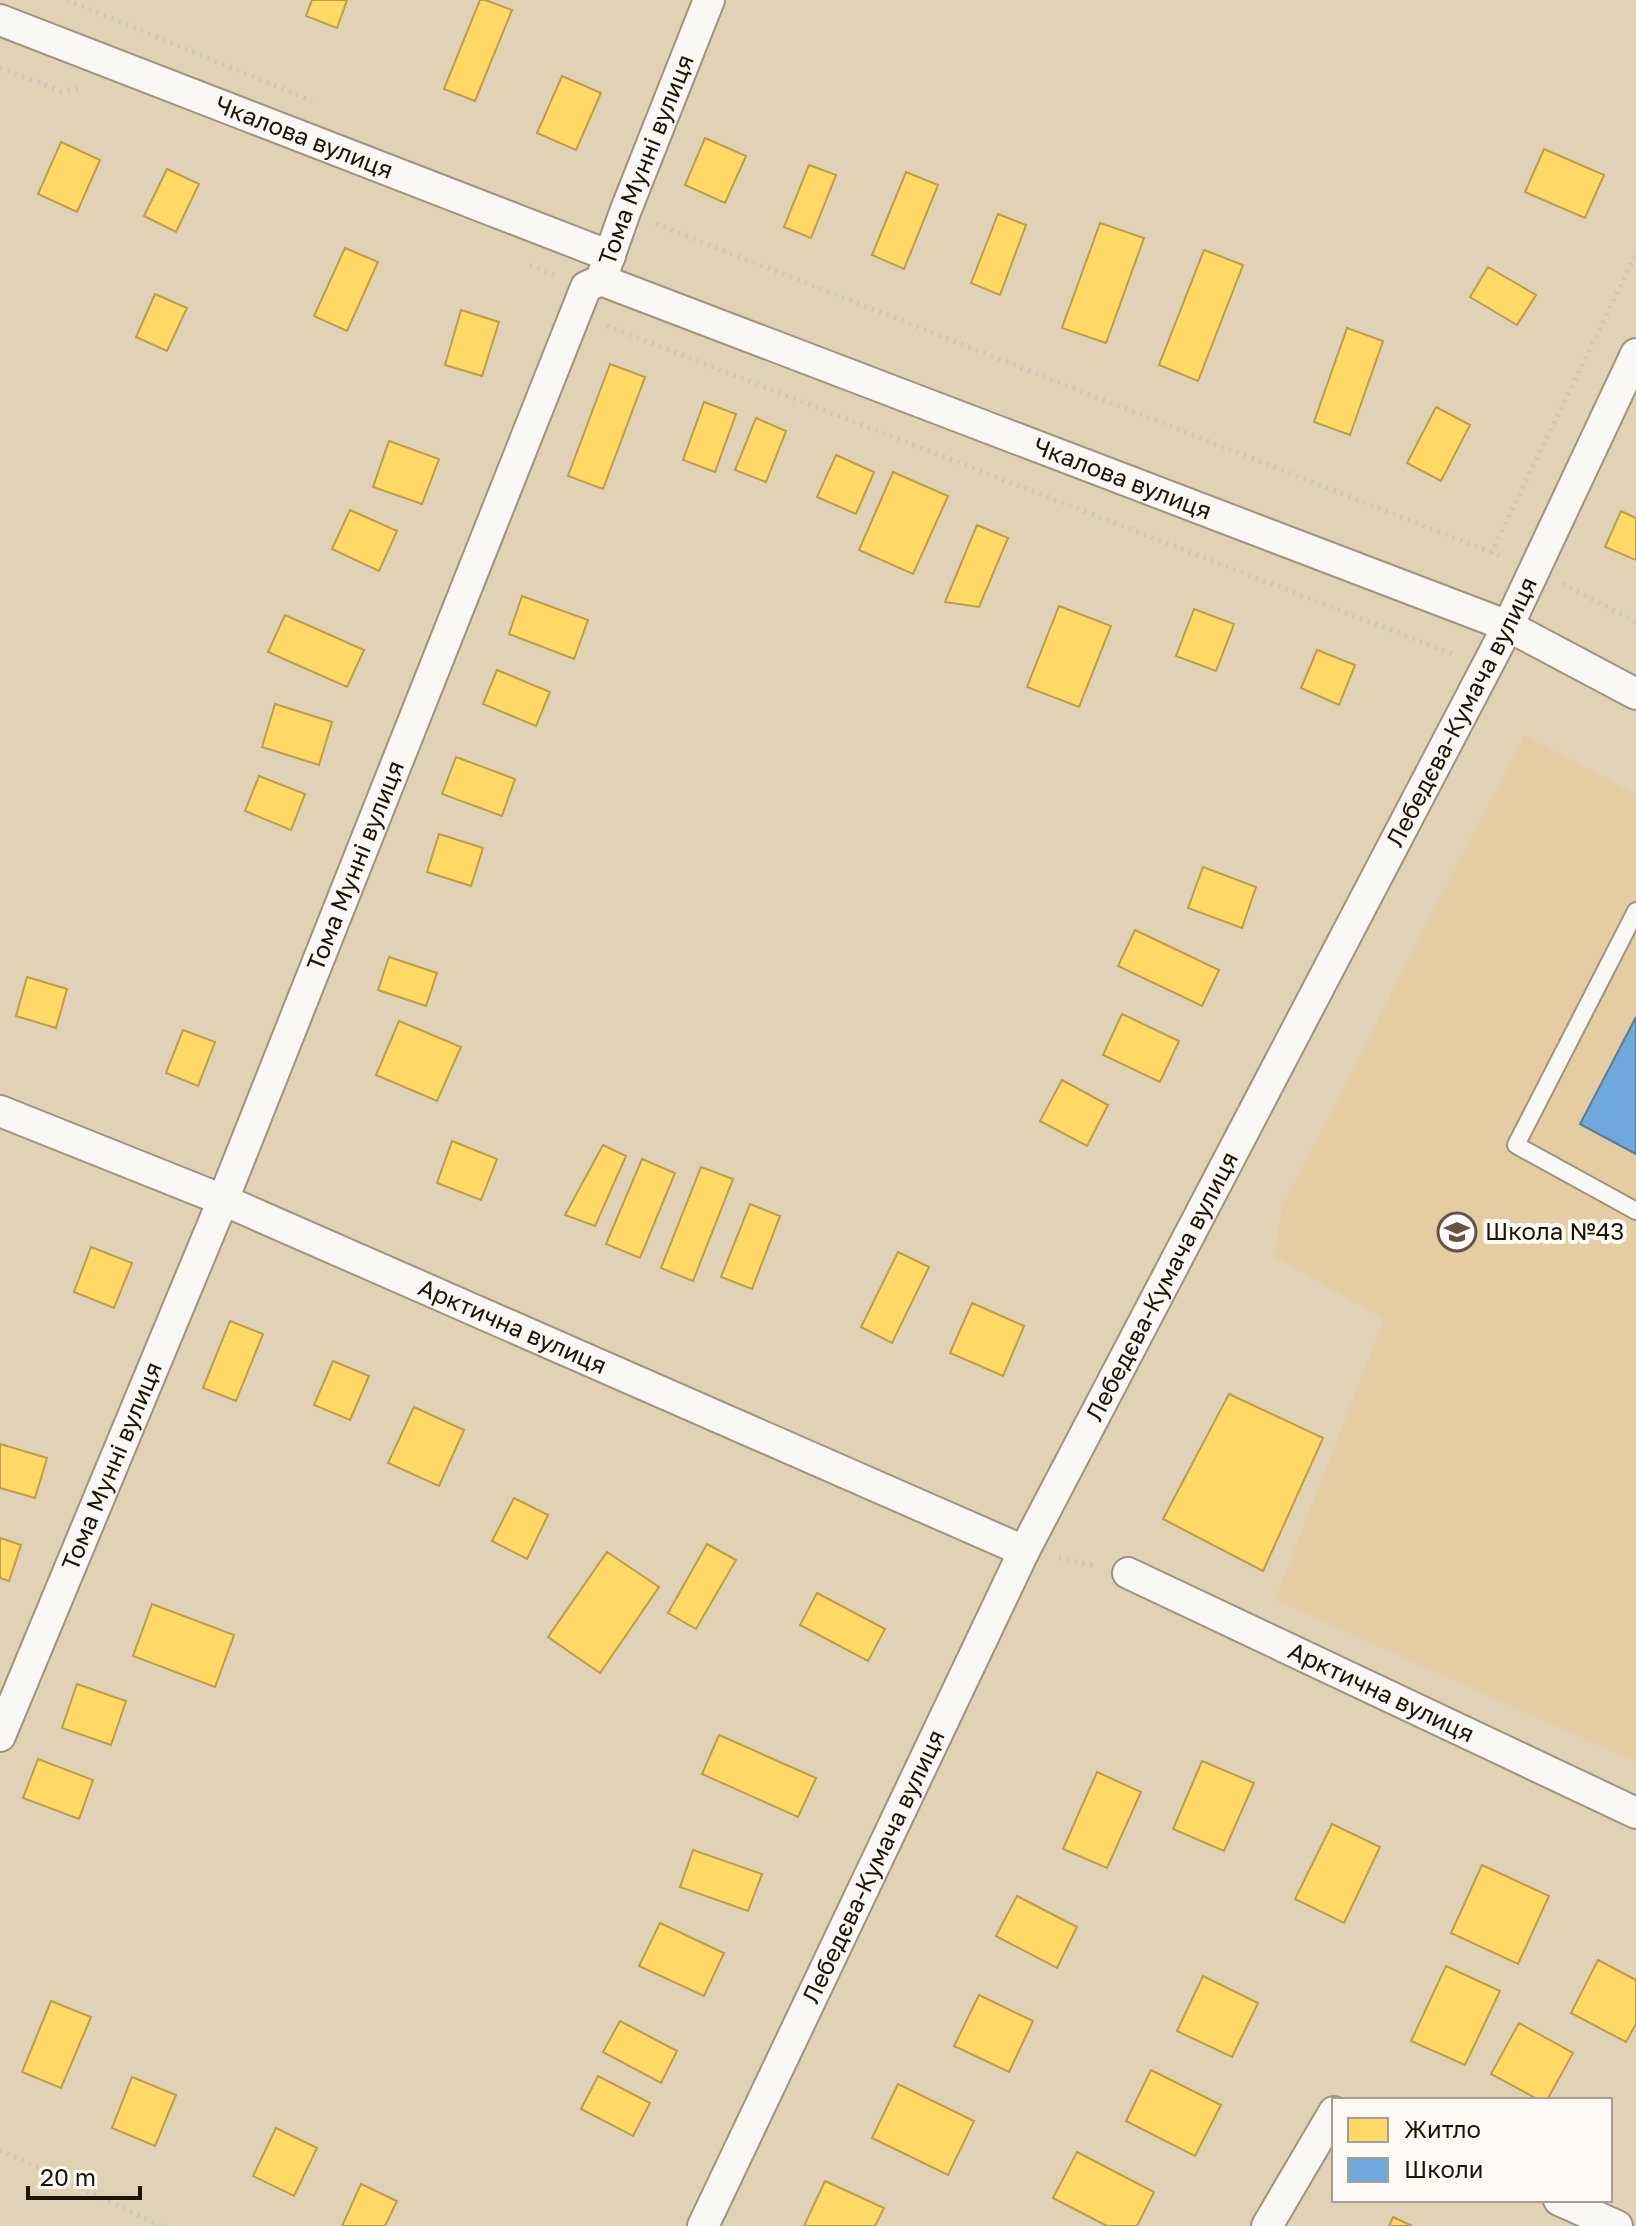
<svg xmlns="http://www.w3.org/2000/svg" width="1636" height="2226" font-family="'Golos Text',sans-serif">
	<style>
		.built { fill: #e5cda3 }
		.homes { fill: #ffd966; stroke: #bc9e48; stroke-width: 2 }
		.schools { fill: #6fa8dc; stroke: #577c9b; stroke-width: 2 }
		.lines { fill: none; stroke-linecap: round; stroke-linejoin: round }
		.lane-casing { stroke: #9f937e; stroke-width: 20 }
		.street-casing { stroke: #9f937e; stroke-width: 34 }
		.path { stroke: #cac6bf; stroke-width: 5; stroke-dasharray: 2 6; stroke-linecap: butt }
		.lane { stroke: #faf8f4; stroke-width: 16 }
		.street { stroke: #faf8f4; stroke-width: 30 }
		.labels { text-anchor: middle; stroke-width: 8; stroke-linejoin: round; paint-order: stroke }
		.street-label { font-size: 24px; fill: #1e1403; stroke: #fdfaf5 }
		.poi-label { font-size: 24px; fill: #1e1403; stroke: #fdfaf5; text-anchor: start }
	</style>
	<rect width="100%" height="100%" fill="#e0d1b7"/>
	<path class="built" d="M1524,735l112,59v968l-361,-162 109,-281 -109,-62 7,-50z"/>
	<path class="homes" d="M312,0h35l-10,28 -31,-12z
		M480,0h5l27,10 -37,91 -31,-12z
		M562,76l39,17 -25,57 -39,-17z
		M705,138l41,18 -21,47 -40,-18z
		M61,142l39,18 -23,52 -39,-18z
		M1544,149l60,26 -19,43 -60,-26z
		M809,165l27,10 -25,63 -27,-11z
		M167,169l32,15 -23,48 -32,-16z
		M906,172l32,13 -34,84 -32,-14z
		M998,214l28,11 -26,70 -29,-12z
		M1100,223l44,15 -38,105 -44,-15z
		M345,248l33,14 -31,69 -33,-15z
		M1204,250l39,15 -45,116 -39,-16z
		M1488,267l48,28 -19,30 -47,-28z
		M155,294l32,14 -20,43 -31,-14z
		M461,310l38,12 -17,54 -37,-11z
		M1347,328l36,13 -33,94 -36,-13z
		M610,364l35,13 -42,112 -35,-13z
		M704,402l32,12 -21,58 -32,-12z
		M1436,407l34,18 -29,56 -34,-18z
		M756,418l30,13 -20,51 -31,-12z
		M389,441l50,18 -17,45 -49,-17z
		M836,455l38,17 -18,42 -39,-17z
		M893,472l55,24 -35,78 -54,-24z
		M350,510l47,21 -18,40 -47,-22z
		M1621,511l15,7v42l-31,-13z
		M977,525l31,13 -29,69 -34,-5z
		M522,596l66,24 -14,39 -65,-25z
		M1059,606l52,20 -32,81 -52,-20z
		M1194,609l40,15 -18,47 -40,-15z
		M285,615l79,35 -17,37 -79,-35z
		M1317,650l38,15 -16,40 -38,-17z
		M497,670l53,22 -14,34 -53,-22z
		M275,704l57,18 -13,43 -57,-18z
		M456,757l59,22 -13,37 -60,-22z
		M259,776l46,18 -14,36 -46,-19z
		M439,834l44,14 -12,38 -44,-14z
		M1203,867l53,20 -14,41 -54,-20z
		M1135,930l84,40 -17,36 -84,-40z
		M389,957l48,16 -11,33 -48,-16z
		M27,977l40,12 -11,39 -40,-12z
		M1122,1014l57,27 -19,41 -57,-27z
		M399,1021l62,26 -24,54 -61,-26z
		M183,1030l32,12 -17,44 -32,-13z
		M1062,1080l46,25 -21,41 -47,-25z
		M452,1141l45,18 -16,41 -44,-17z
		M603,1145l23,11 -31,70 -30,-11z
		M642,1159l33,14 -35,85 -34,-14z
		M701,1167l32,12 -40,102 -32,-13z
		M750,1204l30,12 -28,73 -31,-12z
		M91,1247l41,16 -18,45 -40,-16z
		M898,1252l31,15 -37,76 -31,-16z
		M972,1303l52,23 -21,50 -53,-23z
		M230,1321l33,13 -27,67 -33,-13z
		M333,1361l36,15 -19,44 -36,-15z
		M1229,1394l94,44 -60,133 -100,-52z
		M414,1407l50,23 -25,56 -51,-23z
		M0,1444l47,14 -12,40 -35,-10z
		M514,1498l34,17 -21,44 -35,-18z
		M0,1538l21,7 -12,36 -9,-3z
		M707,1544l29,16 -40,69 -28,-16z
		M607,1552l52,35 -59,86 -52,-36z
		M817,1593l68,36 -17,32 -68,-36z
		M152,1604l82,31 -19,52 -82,-31z
		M77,1684l49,17 -15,44 -49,-17z
		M719,1735l97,43 -18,39 -96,-43z
		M38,1759l55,21 -14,39 -56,-21z
		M1202,1761l52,22 -30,68 -51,-22z
		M1097,1772l44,20 -34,76 -44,-19z
		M1332,1824l48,23 -36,76 -49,-24z
		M693,1850l69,24 -14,37 -68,-24z
		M1482,1865l67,31 -31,68 -67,-31z
		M1017,1896l60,31 -20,41 -61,-32z
		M660,1923l64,30 -20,43 -65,-30z
		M1598,1960l38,20v44l-10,18 -55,-29z
		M1446,1966l54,25 -35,74 -54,-24z
		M1203,1976l55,27 -26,54 -55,-26z
		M979,1995l54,26 -24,51 -55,-26z
		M51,2001l40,16 -30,71 -39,-16z
		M620,2021l57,30 -16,32 -58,-31z
		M1519,2023l54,30 -26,47h-8l-48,-26z
		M1151,2070l70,35 -26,51 -69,-35z
		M598,2076l52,27 -17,33 -52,-27z
		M132,2077l44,18 -21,51 -43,-18z
		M898,2084l76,37 -26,54 -76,-37z
		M276,2128l41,20 -23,48 -41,-20z
		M1077,2152l77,40 -17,34h-30l-54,-28z
		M825,2181l59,27 -9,18h-71z
		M361,2184l36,17 -12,25h-43z
		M1393,2217l19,9h-23z"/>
	<path class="schools" d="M1636,1017v137l-56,-30z"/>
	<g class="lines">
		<g class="lane-casing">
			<path id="lane" d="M1636,911l-120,234 120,66"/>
		</g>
		<g class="street-casing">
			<g id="street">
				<path id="s1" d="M0,20l610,236"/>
				<path id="s2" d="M601,280l907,346 128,68"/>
				<path id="s3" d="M0,1111l223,89 801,351"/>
				<path id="s4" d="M1128,1573l508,240"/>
				<path id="s5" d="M0,1736l223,-536 363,-913 15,-7 24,-68 84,-212"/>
				<path d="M1559,2200l58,26"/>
				<path id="s6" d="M703,2226l321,-675 484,-925 128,-272"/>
				<path d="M1267,2226l67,-114"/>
			</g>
		</g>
		<path class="path" d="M67,0l245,101
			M0,68l61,23 17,-2
			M656,224l847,333
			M530,265l24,10
			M607,326l848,329
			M1491,553l145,-299
			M1563,584l73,38
			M1059,1558l37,8
			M0,2150l161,76"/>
		<use href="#lane" class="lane"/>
		<use href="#street" class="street"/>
	</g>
	<defs>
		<g id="school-ring" transform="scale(2)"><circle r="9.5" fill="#fdfaf5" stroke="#625642" stroke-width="1.5"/><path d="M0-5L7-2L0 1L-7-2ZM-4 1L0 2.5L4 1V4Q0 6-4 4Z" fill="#625642"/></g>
	</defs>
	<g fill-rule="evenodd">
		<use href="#school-ring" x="1457" y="1232"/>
	</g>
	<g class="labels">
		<g class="street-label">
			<text dy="8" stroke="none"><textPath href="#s1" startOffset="326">Чкалова вулиця</textPath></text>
			<text dy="8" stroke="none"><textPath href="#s5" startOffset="1708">Тома Мунні вулиця</textPath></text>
			<text dy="8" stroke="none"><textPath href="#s2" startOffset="558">Чкалова вулиця</textPath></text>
			<text dy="8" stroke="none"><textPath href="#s6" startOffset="1694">Лебедєва-Кумача вулиця</textPath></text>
			<text dy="8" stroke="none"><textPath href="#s5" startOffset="940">Тома Мунні вулиця</textPath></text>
			<text dy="8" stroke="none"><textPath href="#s6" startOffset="1046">Лебедєва-Кумача вулиця</textPath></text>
			<text dy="8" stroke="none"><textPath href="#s3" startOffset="556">Арктична вулиця</textPath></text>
			<text dy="8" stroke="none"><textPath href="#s5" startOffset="292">Тома Мунні вулиця</textPath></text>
			<text dy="8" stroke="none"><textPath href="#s4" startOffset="280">Арктична вулиця</textPath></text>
			<text dy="8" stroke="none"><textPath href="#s6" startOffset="398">Лебедєва-Кумача вулиця</textPath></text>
		</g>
		<g class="poi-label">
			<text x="1485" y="1240">Школа №43</text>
		</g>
	</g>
	<rect x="1332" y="2098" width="280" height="104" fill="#fdfaf5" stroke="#a49e94" stroke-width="2"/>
	<rect x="1348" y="2118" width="40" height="24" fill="#ffd966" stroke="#a49e94" stroke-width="2"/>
	<text x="1404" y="2138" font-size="24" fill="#1e1403">Житло</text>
	<rect x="1348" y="2158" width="40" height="24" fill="#6fa8dc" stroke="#a49e94" stroke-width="2"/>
	<text x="1404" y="2178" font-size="24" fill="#1e1403">Школи</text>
	<path d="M28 2186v12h112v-12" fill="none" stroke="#1e1403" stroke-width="4"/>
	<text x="40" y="2186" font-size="24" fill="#1e1403" stroke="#fdfaf5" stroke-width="6" paint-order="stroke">20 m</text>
</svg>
